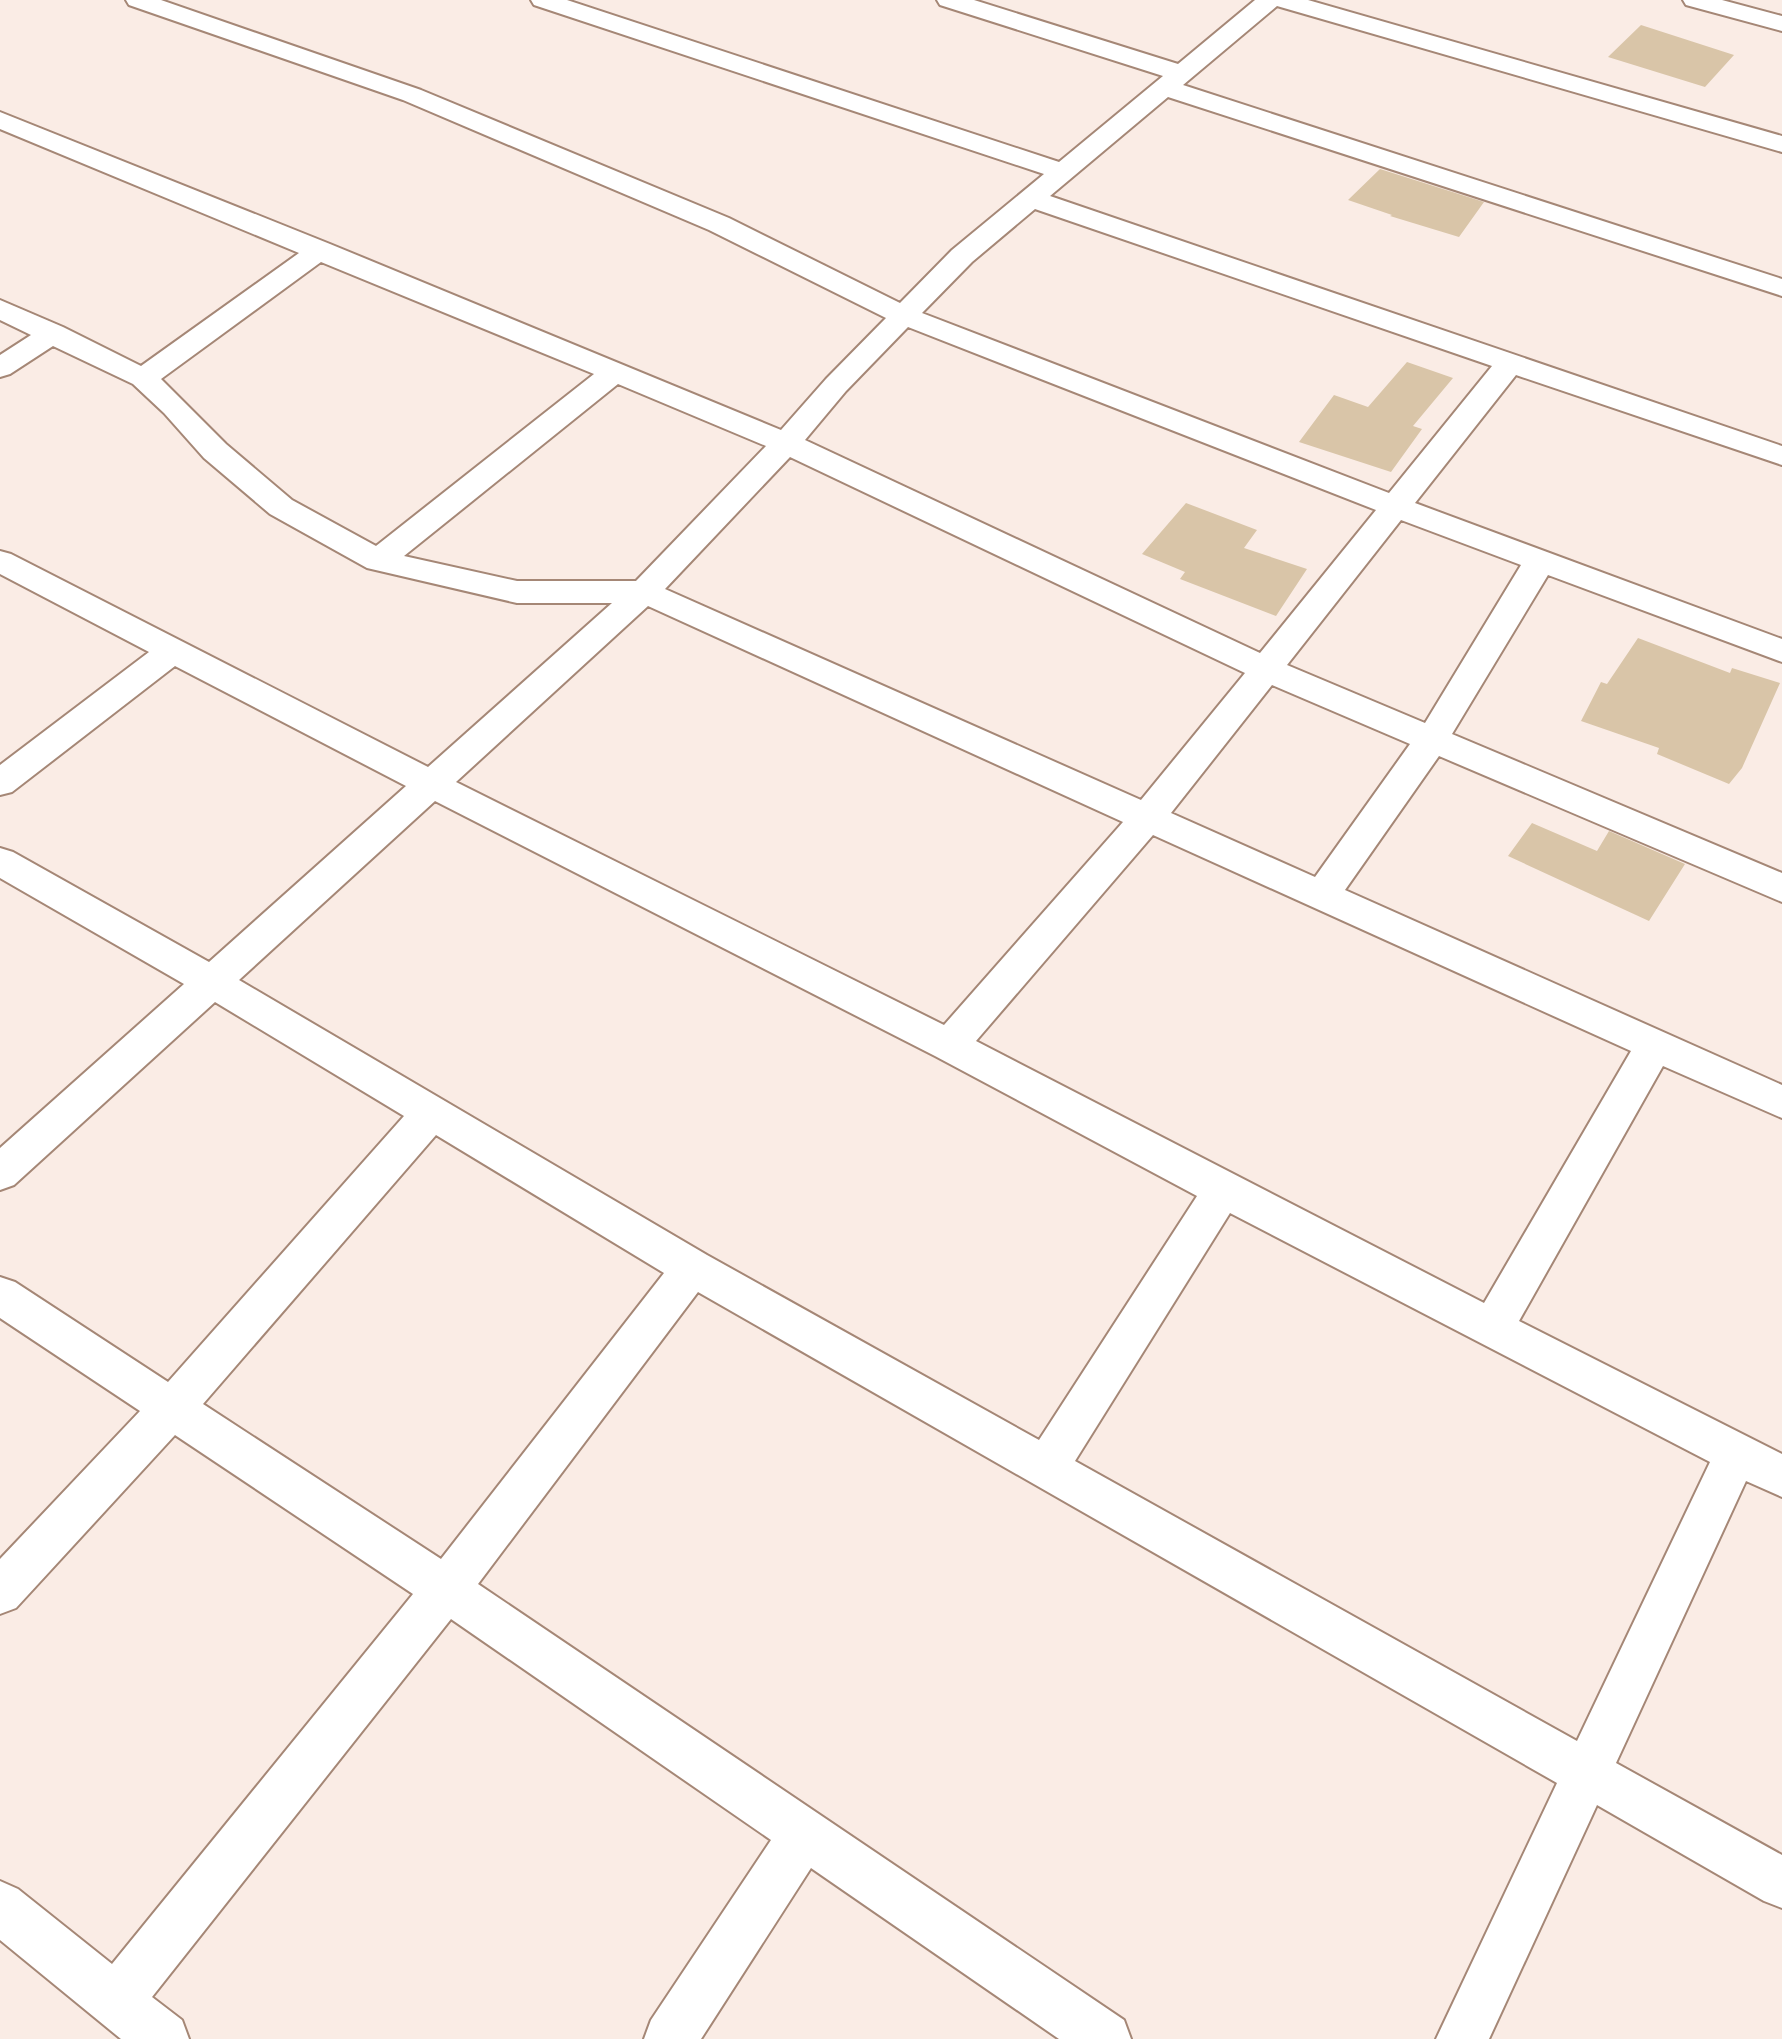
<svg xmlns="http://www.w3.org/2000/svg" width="1782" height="2039" font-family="'Fira Sans Condensed',sans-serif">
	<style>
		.building { fill: #d9c5a8 }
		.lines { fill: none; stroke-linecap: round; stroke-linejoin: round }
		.minor-casing { stroke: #a58776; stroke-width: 4 }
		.minor { fill: #fff; fill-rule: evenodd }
	</style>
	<rect width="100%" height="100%" fill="#faece5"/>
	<path class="building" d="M1641,25l93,30 -29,32 -97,-30z
		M1380,169l104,33 -25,35 -69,-21 2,-1 -44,-15z
		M1407,362l46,16 -40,48 9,3 -31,43 -92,-30 35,-47 34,12z
		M1186,503l71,27 -13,18 63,21 -31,47 -96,-37 5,-7 -43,-18z
		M1638,638l92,35 2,-5 48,15 -38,85 -13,16 -72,-30 2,-6 -78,-27 20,-39 6,2z
		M1532,823l65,28 12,-20 76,33 -36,57 -141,-65z"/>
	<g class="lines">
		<g class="minor-casing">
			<path id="minor" d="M126,0h35l260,90 308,128 171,85 52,-53 92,-76 -510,-169 -3,-5h36l492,162 104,-86 -223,-71 -3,-5h37l204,64 77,-64h53l474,136v16l-505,-146 -94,79 599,194v17l-614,-199 -118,99 732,250v19l-266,-90 -101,128 367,136v23l-234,-87 -96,159 330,139v29l-343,-146 -94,134 437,195v33l-119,-52 -144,255 263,133v43l-36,-16 -130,282 166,92v53l-18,-7 -167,-96 -108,234h-53l121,-256 -859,-491 -220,292 646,436 7,19h-72l-248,-171 -110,171h-57l7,-19 120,-180 -320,-221 -299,378 30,23 7,19h-68l-121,-99v-59l18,8 94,75 301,-370 -238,-159 -159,173 -16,6v-55l140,-148 -140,-93v-41l15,5 153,100 236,-266 -189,-114 -201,183 -14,5v-42l184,-164 -184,-106v-30l13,4 196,110 197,-176 -231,-120 -163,126 -12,3v-30l149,-113 -149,-78v-23l11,3 417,213 184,-164h-95l-150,-35 -97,-54 -66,-56 -40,-45 -31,-29 -80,-38 -43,28 -10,3v-22l31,-20 -31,-15v-20l63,27 78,39 158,-113 -299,-124v-17l330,132 451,186 45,-51 60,-61 -177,-88 -306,-130 -274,-95zM1035,209l457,157 -103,127 -467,-180 50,-51zM321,262l273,112 -218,172 -84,-46 -66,-56 -65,-65zM908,327l468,183 -116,143 -455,-213 41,-49zM618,384l148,62 -130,135h-119l-113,-25zM790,457l455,216 -104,127 -476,-211zM1401,520l120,45 -96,158 -138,-58zM648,606l475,216 -179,203 -488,-243zM1272,685l138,59 -95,133 -144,-64zM435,801l500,255 262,140 -158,244 -332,-185 -468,-275zM1153,835l478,216 -147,252 -508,-262zM436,1135l228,138 -223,286 -238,-155zM1230,1213l480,249 -133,279 -502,-280z
				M1683,0h39l60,16v15l-96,-26z"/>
		</g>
		<use href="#minor" class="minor"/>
	</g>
</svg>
